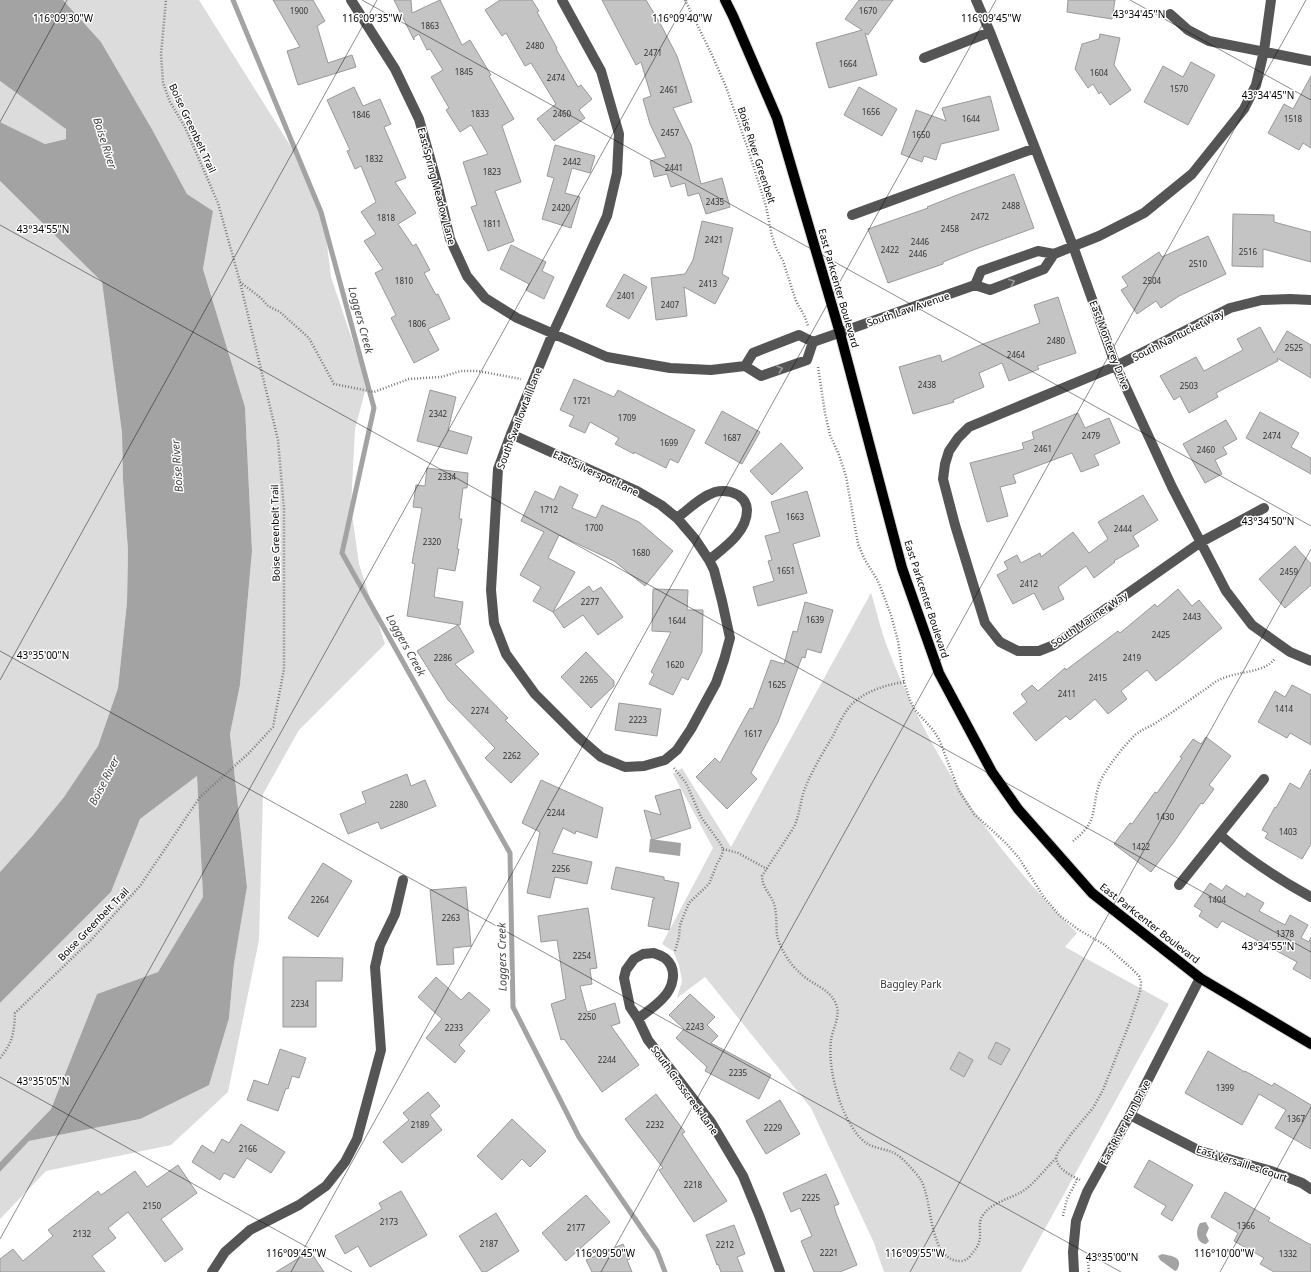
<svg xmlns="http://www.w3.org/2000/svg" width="1311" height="1272" font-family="'Noto Sans',sans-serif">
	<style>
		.green { fill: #dcdcdc }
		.water { fill: #a3a3a3 }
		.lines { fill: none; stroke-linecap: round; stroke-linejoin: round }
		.stream { stroke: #a3a3a3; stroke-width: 5 }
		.building { fill: #c4c4c4; stroke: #999 }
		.major-casing { stroke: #dbdbdb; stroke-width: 12 }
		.path { stroke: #777; stroke-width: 2.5; stroke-dasharray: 1 2; stroke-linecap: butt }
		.minor { stroke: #555; stroke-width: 10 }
		.major { stroke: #000; stroke-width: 10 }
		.oneway { stroke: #999 }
		.ticks { fill: none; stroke: #000; stroke-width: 1; stroke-opacity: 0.45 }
		.labels { text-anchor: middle; stroke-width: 3; stroke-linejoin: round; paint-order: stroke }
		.number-label { font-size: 8px; fill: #313131 }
		.street-label { font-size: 10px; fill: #000; stroke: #fff }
		.park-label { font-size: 10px; fill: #333; stroke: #fff }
		.water-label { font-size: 11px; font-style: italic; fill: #444; stroke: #fff }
		.ticks-label { font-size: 10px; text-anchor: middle; fill: #000; stroke: #fff; stroke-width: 3; stroke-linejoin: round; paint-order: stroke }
	</style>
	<rect width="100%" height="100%" fill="#fff"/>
	<path class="green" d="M63,0h136l104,166 21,54 7,57 36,107 -12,45 -4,78 8,57 26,80 -86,86 -36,64 -4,146 -31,152 -57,53 -125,26 -46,48v-47l29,-31 111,-22 89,-101 5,-54 13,-77 -17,-153 10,-49 12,-134 -7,-144 -42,-138 10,-58 -26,-17 -34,-63 -52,-89z
		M0,81l67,48 -1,10 -21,5 -45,-22z
		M0,181l102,101 20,151 1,47 5,71 -1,51 -9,86 -20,58 -34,51 -31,38 -33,37z
		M871,593c6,19 10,38 17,56 41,106 107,204 189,284l-12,14 104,57 -148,268h-137l-10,-29 -63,-135 -106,-131 -28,21 5,-17 -3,-16 -6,-14 -11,-7 51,-96 -40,-74 9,-6 49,79z
		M197,776l6,121 -45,75 -61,22 -46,115 -51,53v-159l111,-111 29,-73z"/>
	<path class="water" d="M0,0h63l38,42 52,89 34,63 26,17 -10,58 42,138 7,144 -12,134 -10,49 17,153 -13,77 -5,54 -20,67 -69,34 -111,22 -29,31v-10l51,-53 46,-115 61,-22 45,-75 -6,-121 -57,43 -29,73 -111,111v-131l33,-37 31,-38 34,-51 20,-58 9,-86 1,-51 -5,-71 -1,-47 -20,-151 -102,-101v-59l45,22 21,-5v-10l-66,-48z
		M650,839l31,4 -1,13 -31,-4z
		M1206,1222l3,6 -3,7 3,6 -3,3c-10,0 -11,-14 -6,-21z
		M1162,1254c10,2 22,3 15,16l-2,1 -15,-11 -2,-4z"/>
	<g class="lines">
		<path class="stream" d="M233,0l88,212 53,196 -32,145 168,300 3,154 66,130 78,114 8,21"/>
	</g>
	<path class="building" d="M273,0h40l12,21 -8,5 11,37 24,-8 4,12 -58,18 -11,-34 13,-4z
		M394,0h17l1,13 28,-13 22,45 8,-5 21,35 -2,1 25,43 -12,7 19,56 -26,9 19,50 -26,10 -17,-44 6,-2 -14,-43 25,-8 -17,-29 -11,7 -14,-22 3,-2 -18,-31 12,-7 -13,-21 -3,1 -8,-16 -5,3v3z
		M500,0h32l7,11 -2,1 20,36 -1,1 22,38 3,-2 11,14 -13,11 6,8 -31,23 -17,-22 19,-15 -25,-41 -6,3 -19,-33 -4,3 -17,-26z
		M602,0h44l14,23 17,33 15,46 -19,6 18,37 10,39 21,-6 8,29 -24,7 -7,-21 -11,3 -3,-13 -14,4 -4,-13 -13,3 -4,-16 16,-4 -16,-33 -7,-25 8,-3 -10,-34 -5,3z
		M859,0h34l-25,35 -3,-2 12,42 -48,13 -13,-45 46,-13 -17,-11z
		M1068,0h47l-3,19 -45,-7z
		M1100,34l20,4 -6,27 17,25 -21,15 -9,-13 -2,2 -6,-10 -5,4 -13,-19 7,-25 17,-5z
		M1191,62l24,13 -27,50 -44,-23 19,-36 20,11z
		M1311,76v72l-8,-5 -4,7 -31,-17 16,-29 9,5z
		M354,87l9,19 17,-7 11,25 -7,3 22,51 -11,4 21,31 -18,11 15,22 3,-2 14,26 -6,3 12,22 2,-1 12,25 -22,10 11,21 -25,13 -23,-45 5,-3 -21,-42 8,-4 -19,-28 12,-7 -15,-22 15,-10 -15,-36 -6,3 -8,-18 3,-1 -23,-50z
		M859,87l38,22 -15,27 -38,-21z
		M990,96l9,34 -58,14 -5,16 -12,-4 -2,6 -21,-8 15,-44 30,11 -4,-13z
		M555,145l40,11 -5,17 -18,-5 -7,25 15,4 -9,31 -29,-9 12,-41 -7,-2z
		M1014,174l20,54 -61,22 -30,12v2l-55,19 -20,-54 60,-21 -1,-1 30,-12z
		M1233,214l41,1v7l37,10v30l-48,-13v18l-31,-1z
		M702,221l31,7 -11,46 7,4 -14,26 -31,-17 3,29 -31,4 -5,-42 34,-4 8,-14z
		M1208,236l18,38 -47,22 -18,12 -5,-7 -19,13 -16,-24 7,-4 -6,-9 37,-25 3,5z
		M511,245l35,17 -4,9 12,6 -10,22 -18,-9 3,-6 -29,-15z
		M624,274l23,13 -18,32 -23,-13z
		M1058,297l18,56 -39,13 2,3 -30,12 -7,-18 -23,10 5,14 -31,13 1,2 -41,12 -14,-47 41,-12 2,7 41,-18 57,-21 -6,-18z
		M1260,327l14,26 13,-22 24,14v33l-34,-20 1,3 -62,32 2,4 -29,16 -9,-17 -6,4 -14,-24 36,-19 8,14 39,-21 -6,-11z
		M574,379l40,18 4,-7 77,40 -17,33 -8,-4 -4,9 -32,-16v2l-19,-10 4,-6 -29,-16 -5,11 -16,-7 5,-10 -14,-6z
		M430,390l26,7 -8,33 24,7 -5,17 -50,-13z
		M722,411l38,21 -18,32 -37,-21z
		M1260,412l39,21 -8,14 20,11v16l-65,-36z
		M1078,413l7,15 24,-10 11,25 -26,12 5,10 -18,7 -9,-19 -59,22 3,8 -16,4 8,29 -21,6 -17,-59 54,-14 -2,-6 12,-4 -2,-7z
		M1226,420l11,19 -14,8 4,7 -12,6 7,14 -17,9 -22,-39z
		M781,443l22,25 -31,27 -22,-24z
		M427,468l41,5 -1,15h-4l-4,31h3l-5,30h2l-4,22 -17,-3 -4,29 29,5 -3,23 -53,-9 8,-52 -3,-1 10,-55 -9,-1 3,-22 9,1z
		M560,486l18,9 -6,13 24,10 6,-13 37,17 34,29 -28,35 -31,-25 -55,-26 -11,23 27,14 -22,40 -20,-11 8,-14 -21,-12 24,-43 -23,-11 14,-30 19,9z
		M807,491l13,45 -27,8 14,49 -49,13 -5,-19 21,-6 -6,-20 4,-1 -7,-24 15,-4 -9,-30z
		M1143,495l15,25 -25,16 6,10 -25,15 1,1 -21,16 -8,-12 -28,21 6,12 -21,11 -9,-17 -21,11 -16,-29 11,-6 -4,-7 13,-7 4,8 19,-10 1,4 32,-25 16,21 19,-14 -10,-17z
		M1295,546l16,18v21l-26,23 -26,-29z
		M589,586l4,6 8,-5 22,30 -25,18 -15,-20 -19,13 -11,-16z
		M653,589l35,1 -1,20h16l-1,42 -14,28 -6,-3 -9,18 -24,-11 5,-10 -3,-2 20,-40 -19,-1z
		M1178,589l14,17 7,-6 23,28 -44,36 -22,17 -9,-11 -26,21 6,8 -19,15 -13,-15 -25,21 -4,-4 -30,25 -23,-28 14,-11 -6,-8 11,-9 6,6 27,-23 1,2 52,-39 2,2 35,-29 2,3z
		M805,602l28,8 -12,43 -14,-4 -2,9 -3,-1 -24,65 -27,51 6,6 -30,30 -31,-32 19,-19 5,5 30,-55 3,1 18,-49 13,4 9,-33 4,1z
		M458,625l16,27 -19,12 53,54 -3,2 34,34 -28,29 -26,-25 10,-10 -47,-48 -31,-49z
		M586,652l28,29v5l-23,22 -30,-31z
		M1292,685l19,10v50l-21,-12 -3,5 -29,-16 17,-31 10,6z
		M619,703l42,6 -4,27 -42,-6z
		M1206,737l25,19 -22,29 5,4 -11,15 -2,-1 -27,39 -23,30 -37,-28 16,-21 2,1 23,-32 2,1 25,-35 -2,-1 13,-18 8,5z
		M1311,769v75l-9,15 -37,-21 3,-5 -6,-3 13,-23 1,1 14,-25 10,6z
		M407,774l4,12 14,-6 11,26 -55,23 -3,-7 -30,12 -8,-20 26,-11 -4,-11z
		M541,780l62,28 -6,30 -21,-7 -1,3 -12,-6 -11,25 40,9 -5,22 -32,-7 -5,21 -23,-5 13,-61 -18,-9z
		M680,789l11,39 -39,12 -8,-30 17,5 -6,-19z
		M323,863l29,18 -34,56 -30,-19z
		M616,867l48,10v3l15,3 -10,47 -21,-4 5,-27 2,-1 -44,-9z
		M1210,883l12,8 4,-6 19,12 2,-4 17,10 -5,8 26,14 5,-10 18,10 -7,13 8,4 2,-5v42l-18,-10 4,-7 -75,-41 -5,7 -18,-12 3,-5 -8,-5z
		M466,887l5,59 -18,2 1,16 -17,1 -7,-75z
		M588,908l9,60 -7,1 2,15 -12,2 7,26 28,-9 5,20 -9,3 28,39 -37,27 -38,-53 -3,1 -10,-36 15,-5 -9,-59 -16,2 -3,-26z
		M283,957l60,1 -1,23h-26v46h-33z
		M436,977l25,23 8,-8 21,18 -31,35 6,6 -10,12 -29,-25 16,-19 -24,-22z
		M690,994l25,23 -8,8 11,11 -7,7 60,32 -12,24 -54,-28 2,-4 -31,-29 8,-9 -15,-14z
		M996,1042l14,7 -9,16 -13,-7z
		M280,1049l26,9 -7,20 -7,-2 -4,13 -2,-1 -8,23 -31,-11 7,-20 14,5z
		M1208,1051l37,21v-1l27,15 2,-3 37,22v44l-36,-21 11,-18 -27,-16 -17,31 -57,-32z
		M959,1052l14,8 -9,17 -14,-8z
		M428,1092l12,14 -10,9 12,15 -40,33 -19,-21 26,-22 -6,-7z
		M656,1094l29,38 -3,2 45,67 -33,21 -35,-52 4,-2 -38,-49z
		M780,1100l20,34 -34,20 -20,-33z
		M512,1119l34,32 -16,16 -8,-8 -20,21 -25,-24z
		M241,1124l44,28 -14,21 -24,-15 -13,20 -10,-5 -4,7 -28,-18 10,-17 12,8 8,-14 7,4z
		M1149,1160l44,25 -21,36 -11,-7 5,-8 -32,-19z
		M178,1165l19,28 -36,26 22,30 -18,13 -37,-50 -20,16 8,10 -24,18 13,16h-105v-13l13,-10 10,12 30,-25 -5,-6 50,-39 3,4 34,-24 12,16z
		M826,1174l13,30 -5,2 2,7 21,52 -17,7h-26l-13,-31 11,-5 -12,-28 -9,4 -8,-19z
		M401,1191l26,44 -57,32 -12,-21 -13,8 -10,-18 47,-27 -3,-6z
		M1225,1192l45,26 -2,3 43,24v27h-37l-14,-8 4,-6 -30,-17 4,-8 -27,-16z
		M586,1195l24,27 -44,39 -24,-28z
		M496,1213l23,38 -33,21h-4l-23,-36z
		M734,1225l11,29 -8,3 6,15h-22l-3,-8 -1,1 -11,-30z
		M623,1244l7,15 -3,1 5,12h-40l-6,-12z
		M310,1251l14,21h-48z"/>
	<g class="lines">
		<g class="major-casing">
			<path id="major" d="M725,0l8,16 44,102 63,215 62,235 37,105 53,99 26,37 74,84 108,85 111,66"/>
		</g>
		<path class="path" d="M685,0l27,55 14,32 22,62 18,57 6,30 4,12 7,13 13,40 9,16 3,9
			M240,282l21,16 7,8 12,6 29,26 25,46 40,8 35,-13 32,-2 20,-6h17l43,8
			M818,367l7,46 5,22 9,20 7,21 12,68 7,16 13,21 13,34 7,26 6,41 6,18 5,10 18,20 6,9 20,52 15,23 32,29 13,15 24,38 17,20 19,14 26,15 26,23 8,8 2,6 -1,10 -10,30 -27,68 -10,18 -21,25 -15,21c-4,13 13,21 23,26
			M904,682c-18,3 -36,8 -51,21 -8,8 -14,20 -19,31 -11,19 -24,39 -31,60 -3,11 -4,22 -9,33l-32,49c0,12 9,18 12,28 3,10 2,21 3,31 3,13 12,28 22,37 11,12 31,16 37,32 5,11 -3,24 -5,36 -2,17 1,36 6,52 4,16 16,42 29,51 8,5 18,6 26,9 10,4 23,20 29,28 12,21 7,82 40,81 4,0 7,-2 10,-6 3,-4 7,-8 8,-13 3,-9 -2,-19 4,-27 9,-13 27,-16 40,-24 12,-8 22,-22 33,-33
			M674,768l12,15 15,34 19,26 3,6 -1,6 -5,9 -8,20 -20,19 -3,7 -6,15 -1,12 -4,14
			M1073,841c8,-6 16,-14 19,-24 4,-14 3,-27 11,-41 8,-14 21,-30 32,-41 7,-6 15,-8 22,-13 18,-11 35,-24 53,-36 18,-17 54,-10 65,-28
			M723,849l15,4 29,16
			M0,1058c13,-16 14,-25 15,-45l76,-73 49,-54 60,-89 49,-44 24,-26 11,-58v-160l-6,-69 -38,-158 -22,-79 -33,-76 -15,-25 -7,-19 -2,-29 5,-54
			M1063,1216l4,-17 10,-19 -1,-2
			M1088,1262l1,10"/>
		<path class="minor" d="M351,0l44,69 24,50 17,60 14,60 17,37 18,22 32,20 90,39 63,11 41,2 34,-4 16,10 46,-16 6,-18 -14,-7 -46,18 -8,13
			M976,0l14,32 83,214 43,120 56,121 54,104 26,34 38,27 21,9
			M1170,14l18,16 21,11 102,20
			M924,58l66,-26
			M852,215l183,-67
			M1054,254l45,-18 45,-23 48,-39 52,-65 12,-24 8,-34 7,-51
			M813,342l162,-57 15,5 54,-21 10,-15 -16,-3 -57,20 -6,14
			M511,434l126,57 24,14 16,13 18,21 14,21 5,10 8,31 8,37 -6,22 -8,23 -25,46 -14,21 -12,10 -21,6 -19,1 -24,-10 -23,-20 -43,-43 -29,-40 -12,-31 -3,-33 7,-121 13,-35 42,-101 54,-117 10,-43 2,-39 -18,-63 -39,-71
			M1264,508l-63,34 -147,103 -15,6h-21l-18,-9 -15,-19 -30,-98 -12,-46 2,-15 4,-13 9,-13 11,-11 147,-61 114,-58 32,-8 28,-1 21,1
			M677,518c12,-9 23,-21 38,-26 8,-2 16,-1 23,3 6,4 9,9 9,15 0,22 -22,37 -38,50
			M1220,835c28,24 58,44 91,62
			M1179,885l85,-106
			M654,953c4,2 9,3 12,6 12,11 7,29 -3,39 -7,8 -17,14 -25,21l-8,-12 -6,-29 2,-8 8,-11 9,-5z
			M638,1019l10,21 63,82 32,54 16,39 21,57
			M1130,1115l70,36 71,20 31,12 9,6
			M212,1272l13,-20 25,-22 49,-25 27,-19 19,-24 12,-23 24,-89 -6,-83 5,-22 15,-31 8,-34
			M1074,1272l-1,-20 3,-31 11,-29 43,-77 70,-137"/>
		<use href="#major" class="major"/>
	</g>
	<defs><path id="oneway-chevron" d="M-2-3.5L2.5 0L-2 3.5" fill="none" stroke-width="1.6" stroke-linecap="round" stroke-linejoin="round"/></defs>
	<g class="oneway">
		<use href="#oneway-chevron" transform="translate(1012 282) rotate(-21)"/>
		<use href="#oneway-chevron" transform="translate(780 369) rotate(-18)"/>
	</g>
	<path class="ticks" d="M362,0l949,526M1130,0l181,100M0,122l67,-122M0,225l1311,727M0,651l1121,621M0,680l377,-680M0,1077l352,195M0,1239l687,-1239M291,1272l705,-1272M601,1272l705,-1272M910,1272l401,-723M1220,1272l91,-165"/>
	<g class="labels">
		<g class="number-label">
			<text x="299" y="14">1900</text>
			<text x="868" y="14">1670</text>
			<text x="430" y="29">1863</text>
			<text x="535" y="49">2480</text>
			<text x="653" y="56">2471</text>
			<text x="848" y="67">1664</text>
			<text x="464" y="75">1845</text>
			<text x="1099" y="76">1604</text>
			<text x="556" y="81">2474</text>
			<text x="1179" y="92">1570</text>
			<text x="669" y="93">2461</text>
			<text x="871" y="115">1656</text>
			<text x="480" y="117">1833</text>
			<text x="562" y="117">2460</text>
			<text x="361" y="118">1846</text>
			<text x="971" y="122">1644</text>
			<text x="1293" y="122">1518</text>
			<text x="670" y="136">2457</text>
			<text x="921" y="138">1650</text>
			<text x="374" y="162">1832</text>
			<text x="572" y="165">2442</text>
			<text x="674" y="171">2441</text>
			<text x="492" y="175">1823</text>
			<text x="715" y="205">2435</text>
			<text x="1011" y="209">2488</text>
			<text x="561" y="211">2420</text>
			<text x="980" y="220">2472</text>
			<text x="386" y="221">1818</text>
			<text x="492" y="227">1811</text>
			<text x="950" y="232">2458</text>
			<text x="714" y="243">2421</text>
			<text x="920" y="245">2446</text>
			<text x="890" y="253">2422</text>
			<text x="1248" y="255">2516</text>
			<text x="918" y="257">2446</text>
			<text x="1198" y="267">2510</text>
			<text x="404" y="284">1810</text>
			<text x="1152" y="284">2504</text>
			<text x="708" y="287">2413</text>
			<text x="626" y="299">2401</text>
			<text x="670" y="308">2407</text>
			<text x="417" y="327">1806</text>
			<text x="1056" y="344">2480</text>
			<text x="1294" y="351">2525</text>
			<text x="1016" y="358">2464</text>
			<text x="927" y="388">2438</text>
			<text x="1189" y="389">2503</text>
			<text x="582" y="404">1721</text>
			<text x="438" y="417">2342</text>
			<text x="627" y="421">1709</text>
			<text x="1091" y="439">2479</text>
			<text x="1272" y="439">2474</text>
			<text x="732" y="441">1687</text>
			<text x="669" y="446">1699</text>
			<text x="1043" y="452">2461</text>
			<text x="1206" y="453">2460</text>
			<text x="447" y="480">2334</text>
			<text x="549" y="513">1712</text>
			<text x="795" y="520">1663</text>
			<text x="594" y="531">1700</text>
			<text x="1123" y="532">2444</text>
			<text x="432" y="545">2320</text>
			<text x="641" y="556">1680</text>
			<text x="786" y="574">1651</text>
			<text x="1289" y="575">2459</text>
			<text x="1029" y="587">2412</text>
			<text x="590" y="605">2277</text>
			<text x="1192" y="620">2443</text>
			<text x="815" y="623">1639</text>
			<text x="677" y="624">1644</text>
			<text x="1161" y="638">2425</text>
			<text x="443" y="661">2286</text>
			<text x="1132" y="661">2419</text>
			<text x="675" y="668">1620</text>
			<text x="1098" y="681">2415</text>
			<text x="589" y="683">2265</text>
			<text x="777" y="688">1625</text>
			<text x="1067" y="697">2411</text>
			<text x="1284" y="712">1414</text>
			<text x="480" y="714">2274</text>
			<text x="638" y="723">2223</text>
			<text x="753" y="737">1617</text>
			<text x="512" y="759">2262</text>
			<text x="399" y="808">2280</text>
			<text x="556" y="816">2244</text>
			<text x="1165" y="820">1430</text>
			<text x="1288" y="835">1403</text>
			<text x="1141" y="850">1422</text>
			<text x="561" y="872">2256</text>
			<text x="320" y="903">2264</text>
			<text x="1217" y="903">1404</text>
			<text x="451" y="921">2263</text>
			<text x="1285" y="937">1378</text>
			<text x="582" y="959">2254</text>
			<text x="300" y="1007">2234</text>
			<text x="587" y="1020">2250</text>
			<text x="695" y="1030">2243</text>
			<text x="454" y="1031">2233</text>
			<text x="607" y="1063">2244</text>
			<text x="738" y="1076">2235</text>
			<text x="1225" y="1091">1399</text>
			<text x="1296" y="1122">1367</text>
			<text x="420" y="1128">2189</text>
			<text x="655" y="1128">2232</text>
			<text x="773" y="1131">2229</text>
			<text x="248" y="1152">2166</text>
			<text x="693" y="1188">2218</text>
			<text x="811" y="1201">2225</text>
			<text x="152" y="1209">2150</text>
			<text x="389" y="1225">2173</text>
			<text x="1246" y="1229">1366</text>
			<text x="576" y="1231">2177</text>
			<text x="82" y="1237">2132</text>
			<text x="489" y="1247">2187</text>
			<text x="725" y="1248">2212</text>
			<text x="829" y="1256">2221</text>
			<text x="1288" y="1257">1332</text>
		</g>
		<g class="street-label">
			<text transform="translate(193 128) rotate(65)" y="4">Boise Greenbelt Trail</text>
			<text transform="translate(757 155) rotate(72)" y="4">Boise River Greenbelt</text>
			<text transform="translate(437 186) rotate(75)" y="4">East Spring Meadow Lane</text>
			<text transform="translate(839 288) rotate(74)" y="4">East Parkcenter Boulevard</text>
			<text transform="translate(908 309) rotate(-19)" y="4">South Law Avenue</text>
			<text transform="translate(1178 335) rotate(-27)" y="4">South Nantucket Way</text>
			<text transform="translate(1110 345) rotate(69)" y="4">East Monterey Drive</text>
			<text transform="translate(519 418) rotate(-69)" y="4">South Swallowtail Lane</text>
			<text transform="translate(596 473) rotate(25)" y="4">East Silverspot Lane</text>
			<text transform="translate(275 533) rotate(-91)" y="4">Boise Greenbelt Trail</text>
			<text transform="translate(927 599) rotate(72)" y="4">East Parkcenter Boulevard</text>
			<text transform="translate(1089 619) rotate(-34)" y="4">South Mariner Way</text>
			<text transform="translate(1150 923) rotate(38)" y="4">East Parkcenter Boulevard</text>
			<text transform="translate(93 924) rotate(-46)" y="4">Boise Greenbelt Trail</text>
			<text transform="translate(685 1090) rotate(54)" y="4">South Crosscreek Lane</text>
			<text transform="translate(1125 1122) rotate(-62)" y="4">East River Run Drive</text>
			<text transform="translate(1242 1163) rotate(18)" y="4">East Versailles Court</text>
		</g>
		<g class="park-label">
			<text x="911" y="988">Baggley Park</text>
		</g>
		<g class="water-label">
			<text transform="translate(105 143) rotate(72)" y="4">Boise River</text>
			<text transform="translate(361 320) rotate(75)" y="4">Loggers Creek</text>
			<text transform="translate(177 466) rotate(-94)" y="4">Boise River</text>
			<text transform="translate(406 645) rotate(61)" y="4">Loggers Creek</text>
			<text transform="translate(104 781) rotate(-63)" y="4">Boise River</text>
			<text transform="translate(502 957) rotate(-91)" y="4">Loggers Creek</text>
		</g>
	</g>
	<g class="ticks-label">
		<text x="1139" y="18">43°34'45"N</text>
		<text x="63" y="22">116°09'30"W</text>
		<text x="372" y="22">116°09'35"W</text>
		<text x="682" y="22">116°09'40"W</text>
		<text x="991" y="22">116°09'45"W</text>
		<text x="1268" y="99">43°34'45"N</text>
		<text x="43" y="233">43°34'55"N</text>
		<text x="1268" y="525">43°34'50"N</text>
		<text x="43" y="659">43°35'00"N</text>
		<text x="1268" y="950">43°34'55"N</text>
		<text x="43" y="1085">43°35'05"N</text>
		<text x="296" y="1257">116°09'45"W</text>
		<text x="605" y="1257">116°09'50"W</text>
		<text x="915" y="1257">116°09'55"W</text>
		<text x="1224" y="1257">116°10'00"W</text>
		<text x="1112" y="1261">43°35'00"N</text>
	</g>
</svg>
